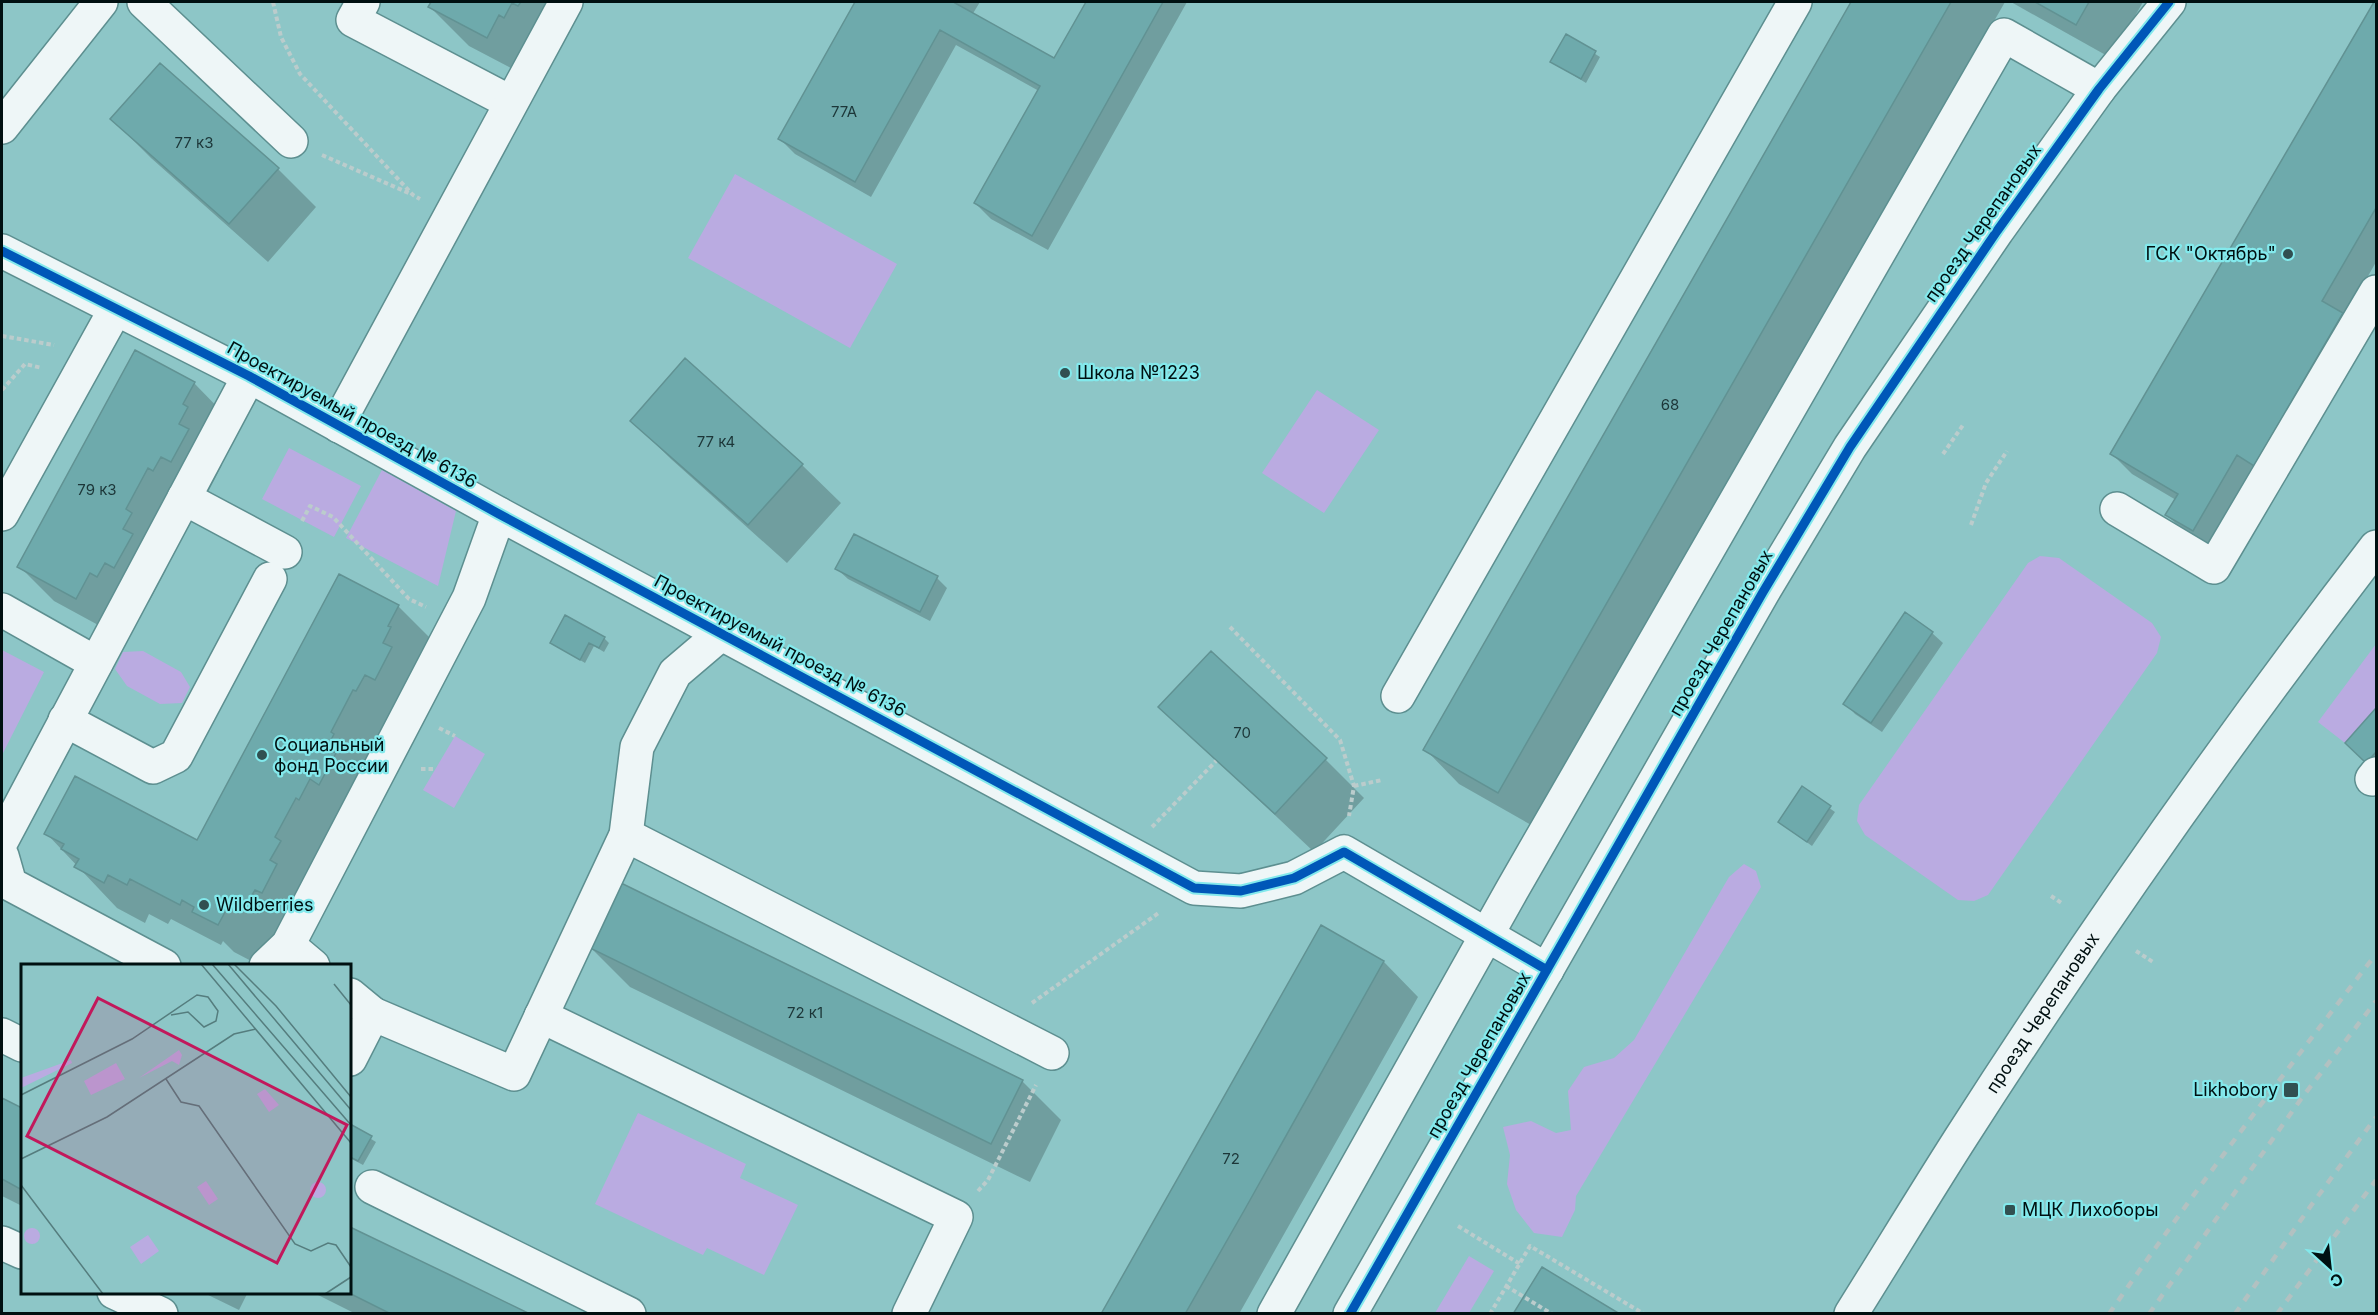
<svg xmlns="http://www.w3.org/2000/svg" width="2378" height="1315" font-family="Inter,sans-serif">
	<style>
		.green { fill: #baabe1 }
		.shadow { fill: #0003 }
		.building { fill: #6eaaac; stroke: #619293; stroke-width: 1.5 }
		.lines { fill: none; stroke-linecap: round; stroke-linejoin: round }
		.minor-casing { stroke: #5d8f90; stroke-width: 36 }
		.major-casing { stroke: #5d8f90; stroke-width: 36 }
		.path { stroke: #bcc; stroke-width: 4; stroke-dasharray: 4.5 3; stroke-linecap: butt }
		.minor { stroke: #eef6f7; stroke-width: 33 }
		.major { stroke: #eef6f7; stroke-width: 33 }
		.rail { stroke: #b2c1c1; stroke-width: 4.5; stroke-dasharray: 8 8; stroke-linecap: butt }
		.cycleway-casing { stroke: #83e9ec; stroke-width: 13 }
		.cycleway { stroke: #0057b8; stroke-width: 9 }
		.poi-dot { fill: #315051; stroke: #83e9ec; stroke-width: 2 }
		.labels { text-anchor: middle; stroke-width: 4.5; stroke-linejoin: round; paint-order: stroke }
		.number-label { font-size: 15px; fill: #1c3638 }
		.street-label { font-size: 18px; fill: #001011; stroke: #83e9ec }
		.poi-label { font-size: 18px; fill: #001011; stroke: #83e9ec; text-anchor: start }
		.inset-road { fill: none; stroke: #557d7e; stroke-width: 1.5 }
		.view { fill: #c2185b; fill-opacity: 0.15; stroke: #c2185b; stroke-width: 3 }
		.inset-edge { fill: none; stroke: #001011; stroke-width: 3 }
	</style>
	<rect width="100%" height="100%" fill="#8dc6c7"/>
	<path class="green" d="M735,174l162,90 -47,84 -162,-90z
		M1317,390l62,40 -55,83 -62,-40z
		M289,448l72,38 -27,51 -72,-38z
		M382,470l74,41 -18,75 -92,-48z
		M2040,556l19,2 93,65 9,14 -4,16 -169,242 -14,6 -16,-1 -93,-65 -8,-14 2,-16 169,-242z
		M2376,644v64l-31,35 -27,-21z
		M2,650l42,22 -42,83z
		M143,651l38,21 9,15 -8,16 -22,1 -33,-18 -12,-17 8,-17z
		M455,736l30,18 -31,54 -31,-18z
		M1744,864l12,7 5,16 -185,309 -1,14 -13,27 -28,-4 -18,-23 -9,-26 3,-29 -7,-28 28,-6 25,12 15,-3 -3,-39 16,-24 30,-9 20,-18 95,-163z
		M638,1113l108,51 -6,14 58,27 -34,70 -57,-27 -4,7 -108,-51z
		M1469,1256l25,15 -25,42h-34z"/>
	<path class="shadow" d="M433,2h138l-45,74 -57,-30 -39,-39z
		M856,2h124l-8,13 83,45 33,-58h99l-139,248 -57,-31 -16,-16 64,-112 -83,-46 -85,152 -76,-43 -15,-15z
		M1853,2h152l-472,824 -74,-42 -34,-35z
		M2011,2h132l-32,56z
		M2376,2v260l-163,288 -26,-15 -20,-20 9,-15 -44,-26 -20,-20z
		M1567,36l33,21 -14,26 -34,-21z
		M112,119l166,50 38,38 -48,55 -117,-104z
		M194,383l34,35 -14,39 8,8 -16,31 -48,66 8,8 -17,32 -9,-5 -29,35 -57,-31 -35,-35z
		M632,421l170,44 39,38 -54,60 -116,-104z
		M837,569l100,9 10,10 -17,33 -82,-42z
		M398,606l41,41 -180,318 -25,-13 -11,-11 -2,4 -50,-26 -3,5 -19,-10 -4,9 -28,-15 -71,-75 151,9z
		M1906,614l26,19 11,10 -61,89 -27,-18 -10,-11z
		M604,638l5,5 -5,9 -10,-6 -9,17 -33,-20z
		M1160,707l166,53 38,38 -50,54z
		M2376,710v62l-29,-30z
		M1802,789l33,23 -23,34 -33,-24z
		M1321,928l63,34 34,35 -179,317h-136z
		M591,948l431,133 39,39 -31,62 -400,-195z
		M2,1100l20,10v96l-20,-10z
		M350,1126l26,16 -13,23 -13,-7z
		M350,1228l177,86h-171l-44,-22h38z
		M202,1292h46l-9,18z"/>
	<path class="building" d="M431,2h90l-3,4 -6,-3 -8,15 -5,-3 -12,23 -59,-31z
		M855,2h101l-1,1 99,55 32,-56h77l-131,234 -58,-33 66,-117 -100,-56 -85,152 -77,-43z
		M1851,2h100l-453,791 -75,-43z
		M2035,2h54l-13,23z
		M2374,2h2v206l-54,93 21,12 -89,153 -17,-11 -44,76 -28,-16 13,-21 -68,-40z
		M1566,34l30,17 -15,28 -31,-17z
		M160,63l119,105 -50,56 -119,-105z
		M135,350l60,32 -12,22 5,3 -9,17 10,5 -18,33 -10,-5 -8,14 -5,-3 -22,41 6,4 -9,16 10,5 -19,34 -9,-5 -8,14 -7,-4 -14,26 -59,-32z
		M685,358l118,106 -55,61 -118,-104z
		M854,534l84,42 -18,36 -85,-43z
		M339,574l60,31 -11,21 3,1 -8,16 9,4 -17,33 -10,-5 -9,16 -3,-1 -22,42 3,2 -7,14 9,5 -17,32 -9,-6 -11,21 -3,-2 -21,39 6,4 -11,19 7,4 -15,29 -7,-3 -12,20 -13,-7 -12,22 -26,-13 2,-5 -12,-7 -2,5 -50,-26 -3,6 -19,-10 -4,8 -30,-16 5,-8 -18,-10 3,-5 -20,-10 31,-58 122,64z
		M1905,612l28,20 -62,91 -28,-19z
		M565,615l40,22 -6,11 -10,-5 -9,17 -30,-17z
		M1211,651l116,107 -52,56 -117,-107z
		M2376,708v44l-10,11 -21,-20z
		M1802,786l29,20 -24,36 -29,-20z
		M621,883l402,197 -32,64 -401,-196z
		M1321,925l63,36 -139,248 -60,105h-84z
		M2,1098l20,10v82l-20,-11z
		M350,1124l22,12 -14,25 -8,-4z
		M350,1227l100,48 80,39h-139l-44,-22h3z
		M1542,1267l78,47h-107z"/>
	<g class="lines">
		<g class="minor-casing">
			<g id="minor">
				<path d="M144,2l147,139"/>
				<path d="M363,2l-10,18 157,82"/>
				<path d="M2,127l99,-125"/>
				<path d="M2,251l247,125 250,138 695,374 47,3 53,-13 50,-26 203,118"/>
				<path d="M339,426l8,-19 219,-405"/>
				<path d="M184,498l101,54"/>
				<path d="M2117,509l97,58 162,-275"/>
				<path d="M2,514l113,-204"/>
				<path d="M2,610l94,53"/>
				<path d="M1398,696l397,-694"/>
				<path d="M65,720l88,47 23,-11 94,-177"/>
				<path d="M2372,779l4,-5"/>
				<path d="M626,835l426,218"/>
				<path d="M2,840l247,-464"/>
				<path d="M2,856l8,28 154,82"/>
				<path d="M288,945l25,21"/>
				<path d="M266,966l22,-21 181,-347 30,-84"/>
				<path d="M350,995l23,19"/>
				<path d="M541,1016l415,201 -47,97"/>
				<path d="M2,1035l20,10"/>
				<path d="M350,1059l23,-45 141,60 112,-239 11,-88 38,-74 47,-40"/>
				<path d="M372,1187l257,127"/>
				<path d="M1274,1314l238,-424 492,-855 95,54"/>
				<path d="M1350,1314l413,-722 87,-145 147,-216 102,-142 70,-87"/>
				<path id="s1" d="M1851,1314c37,-59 72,-117 109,-175 130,-203 269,-401 416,-592"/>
			</g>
		</g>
		<g class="major-casing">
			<path id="major" d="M2,1243l20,9
				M114,1292l47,22"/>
		</g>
		<path class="path" d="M273,2l8,35 19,37 113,121 7,4
			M322,155l89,39
			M2,336l52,9
			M2,390l23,-26 17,4
			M1943,454l20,-29
			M302,521l8,-15 23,11 76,82 17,8
			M1971,525l15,-42 21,-32
			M1230,627l110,113 14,46 -5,30
			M439,728l16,8
			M421,769h14
			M1354,786l28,-6
			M1152,827l64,-66
			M2051,896l12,8
			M2136,951l17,11
			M1032,1003l128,-91
			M978,1191l10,-11 48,-95
			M1458,1226l62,38
			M1506,1286l46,28
			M1490,1314l40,-68 114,68"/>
		<use href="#minor" class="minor"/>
		<use href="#major" class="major"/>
		<path class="rail" d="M2109,1314c85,-123 176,-242 267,-360
			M2149,1314l152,-215 75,-98
			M2235,1314l75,-107 66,-90
			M2277,1314l99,-134"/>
		<g class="cycleway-casing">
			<path id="cycleway" d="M2,251l247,125 250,138 695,374 47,3 53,-13 50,-26 203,118
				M1350,1314l413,-722 87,-145 147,-216 102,-142 70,-87"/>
		</g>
		<use href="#cycleway" class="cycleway"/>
	</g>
	<g class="poi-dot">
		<circle cx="2288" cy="254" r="6"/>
		<circle cx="1065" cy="373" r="6"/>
		<circle cx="262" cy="755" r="6"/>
		<circle cx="204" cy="905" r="6"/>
		<rect x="2283" y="1082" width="16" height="16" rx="3"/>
		<rect x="2004" y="1204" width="12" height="12" rx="3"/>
	</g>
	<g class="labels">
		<g class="number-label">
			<text x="844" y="117">77А</text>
			<text x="194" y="148">77 к3</text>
			<text x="1670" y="410">68</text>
			<text x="716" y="447">77 к4</text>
			<text x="97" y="495">79 к3</text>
			<text x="1242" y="738">70</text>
			<text x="805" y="1018">72 к1</text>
			<text x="1231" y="1164">72</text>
		</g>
		<g class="street-label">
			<text transform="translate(1983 223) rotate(-55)" y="6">проезд Черепановых</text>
			<text transform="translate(352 415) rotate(29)" y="6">Проектируемый проезд № 6136</text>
			<text transform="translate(1721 633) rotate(-60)" y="6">проезд Черепановых</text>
			<text transform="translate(780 646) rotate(28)" y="6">Проектируемый проезд № 6136</text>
			<text dy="6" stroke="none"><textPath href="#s1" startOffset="357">проезд Черепановых</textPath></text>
			<text transform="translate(1479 1055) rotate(-60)" y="6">проезд Черепановых</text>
		</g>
		<g class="poi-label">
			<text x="2276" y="260" text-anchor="end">ГСК "Октябрь"</text>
			<text x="1077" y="379">Школа №1223</text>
			<text x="274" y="751">Социальный<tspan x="274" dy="21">фонд России</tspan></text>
			<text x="216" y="911">Wildberries</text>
			<text x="2278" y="1096" text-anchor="end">Likhobory</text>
			<text x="2022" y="1216">МЦК Лихоборы</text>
		</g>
	</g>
	<g transform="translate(21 964)">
		<rect width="330" height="330" fill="#8dc6c7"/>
		<path d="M158,86l3,5 -3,10 -7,-4 -33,17zM50,96l1,3 -51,25v-10zM95,99l9,16 -34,16 -7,-14zM244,125l14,16 -10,7 -12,-18zM185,217l12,18 -9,6 -12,-18zM289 226a8 8 0 1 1 16 0a8 8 0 1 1-16 0ZM3 272a8 8 0 1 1 16 0a8 8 0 1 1-16 0ZM127,271l11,16 -18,13 -11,-17z" fill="#baabe1"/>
		<path class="inset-road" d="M180,0l150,179M191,0l139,161M207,0l123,146M213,0l42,42 75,91M313,20l17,21M145,115l15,23 18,4 96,138 16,7 17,-8 8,2 15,22M0,131l111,-56 65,-44 11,2 10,14 -2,10 -12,6 -16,-15 -17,3M0,195l86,-42 127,-83 22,-5M0,221l82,109M304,330l26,-17"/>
		<path class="view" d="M77,34l249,127 -70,138 -250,-127z"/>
		<rect width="330" height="330" class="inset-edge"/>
	</g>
	<rect width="2378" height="1315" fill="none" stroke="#001011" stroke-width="6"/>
	<g transform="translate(2330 1267) rotate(153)" stroke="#83e9ec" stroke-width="4.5" paint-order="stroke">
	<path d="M0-4.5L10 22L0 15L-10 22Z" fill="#001011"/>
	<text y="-9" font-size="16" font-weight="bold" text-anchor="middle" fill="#001011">С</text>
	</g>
</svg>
